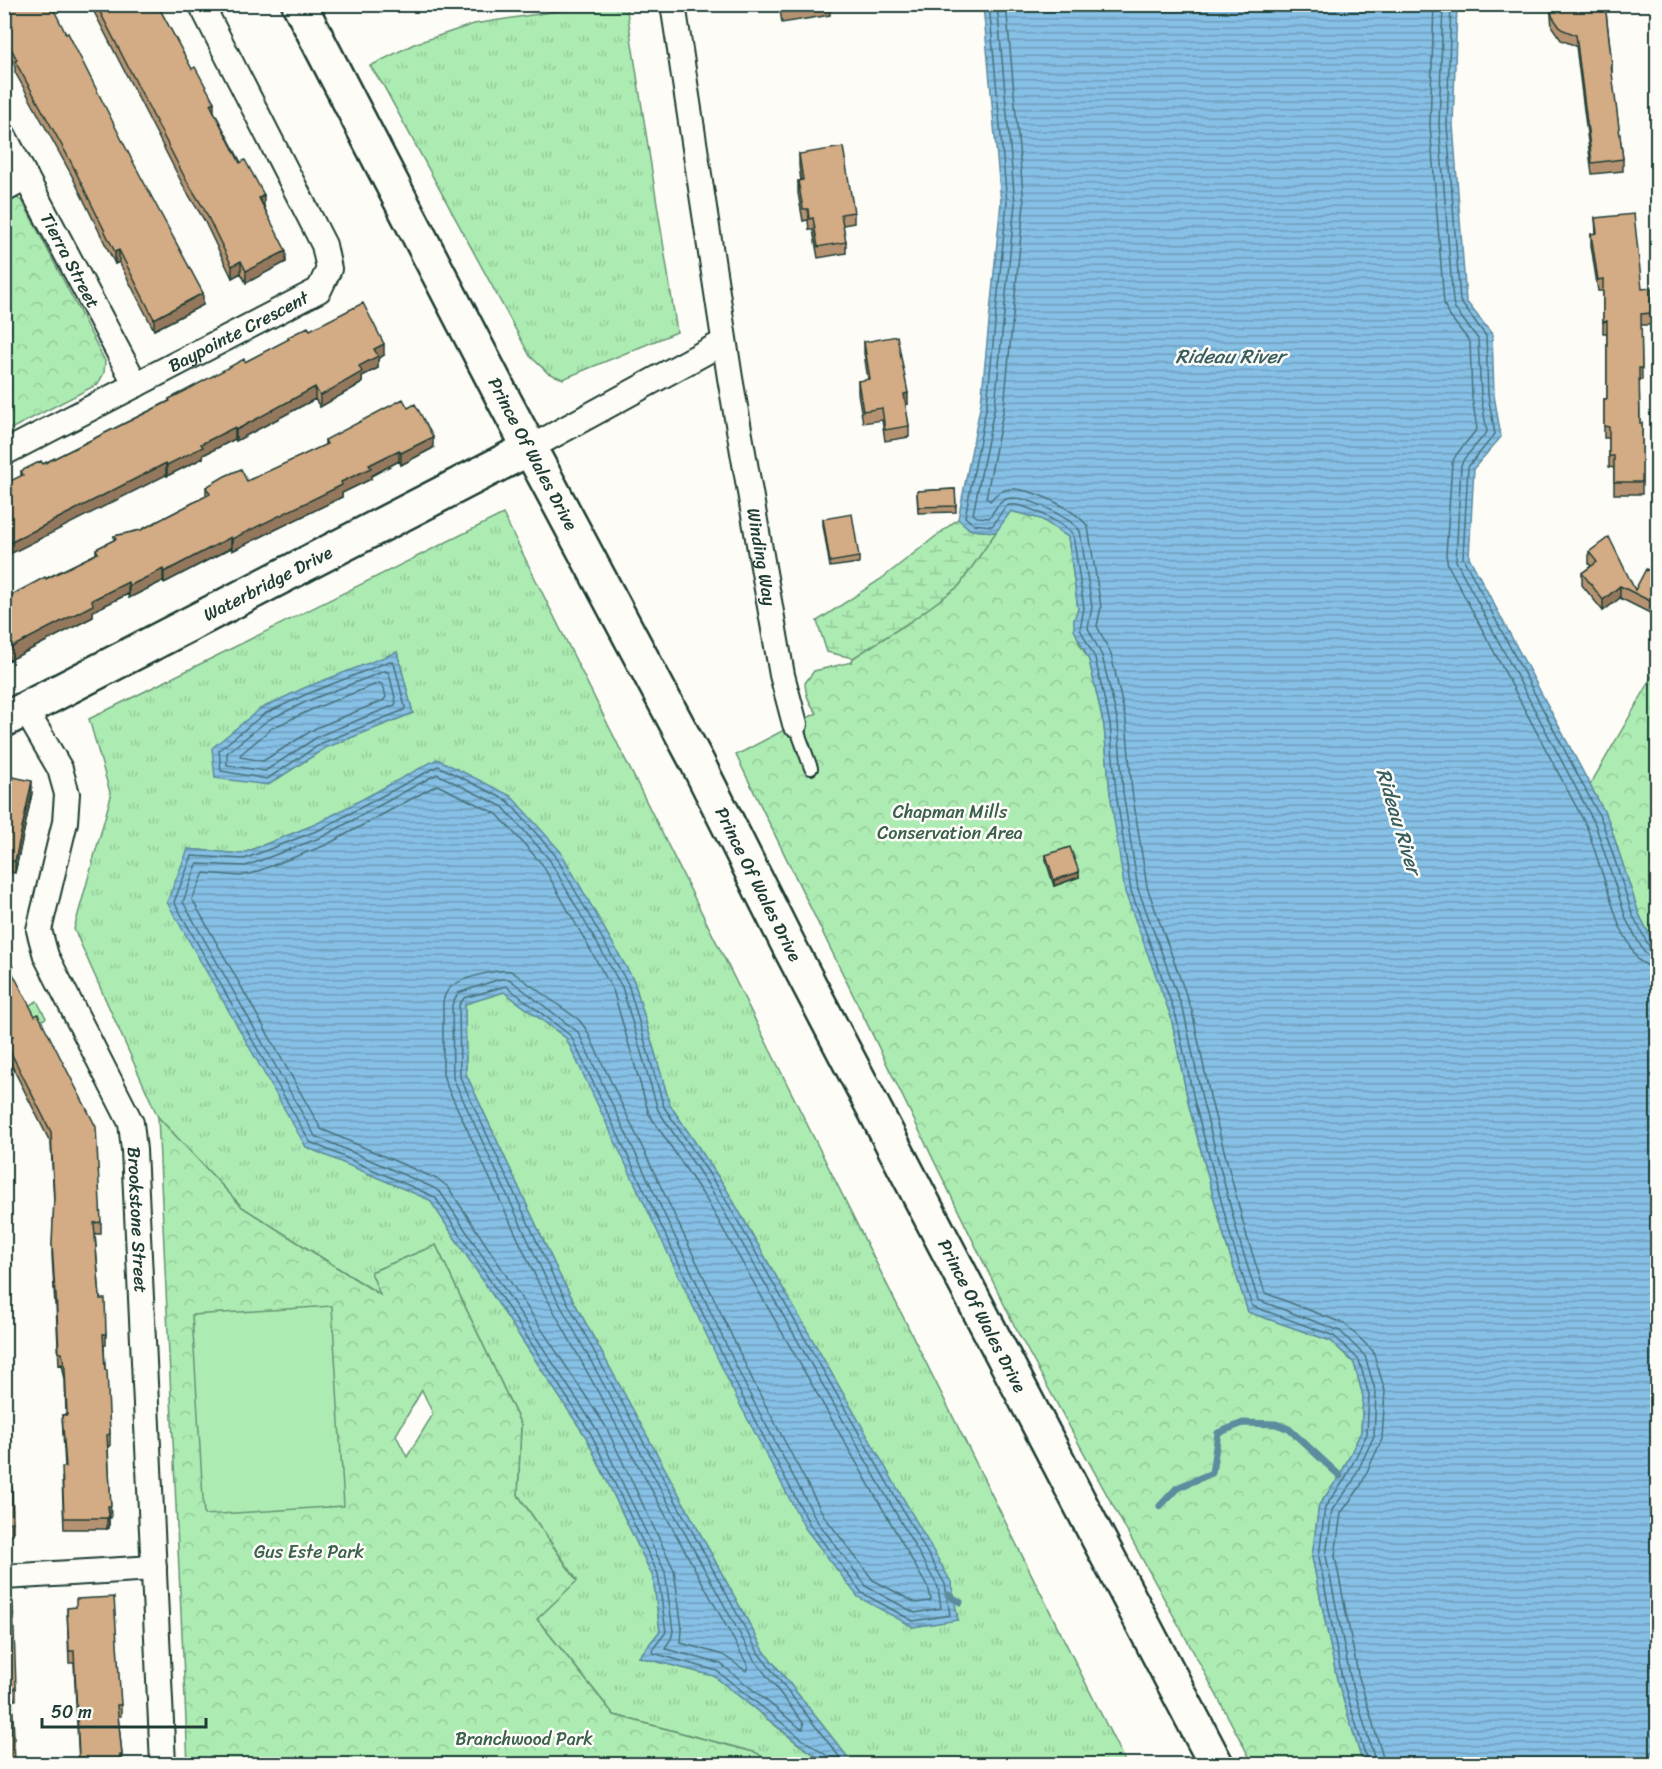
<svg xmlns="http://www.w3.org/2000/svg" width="1662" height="1769" font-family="Sriracha,sans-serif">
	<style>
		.grass { fill: url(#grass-tufts); stroke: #669473; stroke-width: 1.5; fill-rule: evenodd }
		.forest { fill: url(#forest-crowns); stroke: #669473; stroke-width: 1.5; fill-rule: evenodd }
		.wetland { fill: url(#wetland-marsh); stroke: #669473; stroke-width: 1.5 }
		.pitch { fill: #acebb2; stroke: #669473; stroke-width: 1.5 }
		.water { fill: url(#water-rules); stroke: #5d8c9e; stroke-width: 1.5 }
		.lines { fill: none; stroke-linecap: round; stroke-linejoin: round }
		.shore { stroke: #48717b; stroke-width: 1.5 }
		.stream { stroke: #5d8c9e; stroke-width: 7 }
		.lane-casing { stroke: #1f3d34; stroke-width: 16 }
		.street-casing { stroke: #1f3d34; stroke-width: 28 }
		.secondary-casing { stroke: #1f3d34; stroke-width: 38 }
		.primary-casing { stroke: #1f3d34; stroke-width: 38 }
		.lane { stroke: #fdfcf7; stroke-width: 12 }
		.street { stroke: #fdfcf7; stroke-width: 24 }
		.secondary { stroke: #fdfcf7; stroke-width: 33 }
		.primary { stroke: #fdfcf7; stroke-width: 33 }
		.wall { fill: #b59372; stroke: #1f3d34; stroke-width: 1.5 }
		.shaded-wall { fill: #94785d; stroke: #1f3d34; stroke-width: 1.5 }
		.building { fill: #d3ab85; stroke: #1f3d34; stroke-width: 1.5 }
		.labels { text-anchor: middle; stroke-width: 5; stroke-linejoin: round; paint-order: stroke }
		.street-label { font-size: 18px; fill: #1f3d34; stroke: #fdfcf7 }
		.park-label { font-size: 18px; fill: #3b604d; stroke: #fdfcf7 }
		.water-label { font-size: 20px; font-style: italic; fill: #395e60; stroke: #fdfcf7 }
	</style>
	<defs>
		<pattern id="grass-tufts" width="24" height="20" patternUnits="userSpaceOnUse" patternTransform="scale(1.5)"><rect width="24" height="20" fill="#acebb2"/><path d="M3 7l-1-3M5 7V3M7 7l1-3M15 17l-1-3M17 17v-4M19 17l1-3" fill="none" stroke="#94ca9a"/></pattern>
		<pattern id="forest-crowns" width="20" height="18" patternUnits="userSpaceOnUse" patternTransform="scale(1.5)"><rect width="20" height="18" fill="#acebb2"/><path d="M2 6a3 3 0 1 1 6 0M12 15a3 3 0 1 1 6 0" fill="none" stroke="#94ca9a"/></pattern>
		<pattern id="wetland-marsh" width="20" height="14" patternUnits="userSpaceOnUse" patternTransform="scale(1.5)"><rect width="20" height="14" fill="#acebb2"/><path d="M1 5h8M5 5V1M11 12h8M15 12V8" fill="none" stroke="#94ca9a"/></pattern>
		<pattern id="water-rules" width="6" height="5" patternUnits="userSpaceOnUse" patternTransform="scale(1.5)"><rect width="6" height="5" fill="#86c0e5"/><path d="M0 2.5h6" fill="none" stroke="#6d9dba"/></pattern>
	</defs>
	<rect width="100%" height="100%" fill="#fdfcf7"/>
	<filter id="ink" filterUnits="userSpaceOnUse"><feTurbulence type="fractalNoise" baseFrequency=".0167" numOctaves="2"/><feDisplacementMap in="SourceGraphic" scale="12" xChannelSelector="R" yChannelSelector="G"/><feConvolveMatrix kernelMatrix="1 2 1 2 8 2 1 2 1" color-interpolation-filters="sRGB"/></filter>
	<g filter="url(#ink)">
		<path class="grass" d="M602,4l24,1 51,327 -114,47 -15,-6 -18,-17 -147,-271 -13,-19 44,-22 60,-20z
			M503,514l623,1250h-273l-89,-113 -205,-377 -93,-200 -1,-70 39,-12 62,46 47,96 299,493 46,-7 -7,-37 -226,-396 -55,-82 -36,-124 -74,-130 -244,-27 -75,30 -53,-5 118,298 124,53 156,237 67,140 7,54 -21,26 75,19 84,68 30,20h-57l-14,-11 -143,-38 -77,-96 40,-39 -59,-85 3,-70 -85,-180 -65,27 10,23 -139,-88 -84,-90 -84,-188 37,-133 -22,-77zM397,652l16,61 -88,35 -57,37z
			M37,1001l9,17 -41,22v-22z"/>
		<path class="forest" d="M17,198l6,4 82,159 -1,12 -6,11 -93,48v-230z
			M1010,511l31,8 27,18 10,72 -4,11 5,23 10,17 15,66 6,67 61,224 18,89 37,137 22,69 83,29 23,22 9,33 -2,36 -21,44 -21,29 -7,52 25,122 26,85h-110l-53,-100 -182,-331 -282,-578 81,-42c-8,-10 -11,-17 -12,-30l9,-12 38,-9 1,-4 58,-37 48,-35z
			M1657,665v285l-18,-36 -31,-95 -18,-34 56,-97z
			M158,1117l84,90 138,88 -9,-23 65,-27 85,180 -3,70 59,86 -40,38 77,96 143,38 14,11h-583zM422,1390l11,24 -26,43 -11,-22z"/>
		<path class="wetland" d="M958,519l13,11 25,2 -37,54 -48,35 -58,37 -26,-6 -10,-31 64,-42z"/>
		<path class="pitch" d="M332,1306l12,200 -140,9 -12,-200z"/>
		<path class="water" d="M983,5h474l-4,120 13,176 26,33 2,61 7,42 -27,31 -5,89 139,262 31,95 18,36v814h-294l-26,-85 -25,-122 7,-52 21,-29 21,-44 2,-36 -9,-33 -23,-22 -83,-29 -22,-69 -37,-137 -18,-89 -46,-125 -15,-99 -6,-67 -15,-66 -15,-30v-10l4,-11 -10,-72 -27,-18 -30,-8 -15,21 -25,-2 -13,-11 23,-116 20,-201z
			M397,652l16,61 -88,35 -57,37 -53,-7 -3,-30 48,-39 44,-21z
			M437,759l74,37 49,55 74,130 36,124 55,82 226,395 7,38 -45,7 -55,-30 -53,-69 -69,-131 -170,-359 -62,-46 -39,12 1,70 93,200 205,377 89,113h-25l-29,-20 -85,-68 -75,-19 21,-26 -7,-54 -67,-140 -156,-237 -124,-53 -139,-245 21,-53 53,5 75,-30z"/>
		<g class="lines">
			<path class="shore" d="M989,4l18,199 -20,201 -22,113 8,7 19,2c5,-5 9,-16 15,-20 13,-7 57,19 66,28l11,74 -4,21 15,29 15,66 6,68 15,99 45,125 19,88 37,137 20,65 82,30 25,24 10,35 -2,39 -22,45 -20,28 -6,50 23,121 26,86
				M997,4l18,199 -20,202 -22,109 4,3 12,1c4,-5 8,-14 15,-18 16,-9 66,17 76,31l12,76 -4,21 14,28 16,67 5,69 15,97 46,124 19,90 36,136 19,61 82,31 25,25 11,37 -2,43 -22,47 -20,27 -6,46 24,120 26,88
				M1006,4l18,200 -20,203 -18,91 4,3c4,-5 8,-9 15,-11 20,-6 72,19 83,37l13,80 -4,19 14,28 15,67 6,70 15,96 45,124 19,90 36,136 18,56 80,31 28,27 12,40 -3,48 -22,48 -19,26 -6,43 23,118 27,90
				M1434,4l-4,121 14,178 4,11 22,28 2,55 5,32 -21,26 -4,8 -6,92 2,10 139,262 32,98 19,35 10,6 10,2
				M1443,4l-4,121 14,177 2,7 23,30 3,57 6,36 -23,27 -3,6 -5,96 139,263 32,97 17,31 6,5 8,2
				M1451,4l-4,121 13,176 26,35 2,59 7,39 -27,33 -5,91 139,263 31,95 17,32 8,3
				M390,661l4,2 11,44 -1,3 -82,33 -55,36 -46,-8 -2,-21 45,-36 43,-20z
				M385,671l4,2 7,29 -1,3 -76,31 -54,35 -38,-6v-12l41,-33 42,-20z
				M379,683l4,2 3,12 -2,3 -68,28 -53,33 -23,-4 1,-3 31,-26 41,-19z
				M437,774l66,33 46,52 73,128 36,123 56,84 224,393 3,21 -26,5 -48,-26 -50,-66 -69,-130 -170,-359 -69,-53h-9l-42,14 -6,12 1,73 93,201 207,379 51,66 -1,5 -3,-1 -79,-64 -55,-15v-3l5,-7 2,-8 -8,-59 -68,-142 -156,-237 -7,-5 -119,-52 -132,-234 14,-38 49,2 76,-29z
				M437,785l60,29 45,50 71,126 36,124 57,85 223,391 2,9 -1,2 -14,2 -43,-23 -49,-64 -68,-129 -170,-358 -7,-9 -68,-49c-12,-3 -48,7 -59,15 -5,4 -8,10 -9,16v72l3,10 93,200 209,382 -2,5 -23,-16 -42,-12 1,-14 -8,-59 -68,-143 -158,-240 -9,-7 -118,-51 -129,-230 12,-26 36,3 10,-2 76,-29z
				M831,1764l-2,-7 -27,-18 -85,-68 -64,-18 -1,-3 14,-18 -8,-58 -67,-140 -156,-237 -125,-55 -136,-240 18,-46 52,3 75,-29 119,-64 70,35 47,54 73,129 36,123 56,83 225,394 5,31 -37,6 -51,-28 -52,-68 -69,-131 -170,-358 -65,-50 -42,12 -5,7 1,72 93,199 206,378 86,110"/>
			<path class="stream" d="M1160,1506l17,-18 35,-15 6,-40 25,-10 33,1 13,5 51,47
				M948,1595l12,7"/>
			<g class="lane-casing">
				<path id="lane" d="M795,724l16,44"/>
			</g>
			<g class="street-casing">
				<g id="street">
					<path id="s1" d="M673,4l57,374 52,297 13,49"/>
					<path id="s2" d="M4,136l132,249"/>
					<path d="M4,190l22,-12"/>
					<path d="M530,448l194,-106"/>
					<path id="s3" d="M4,453l315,-163 10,-21 -5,-24 -123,-241"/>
					<path id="s4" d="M25,709l35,60 7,25 -2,28 -26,108 7,26 85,167 3,27 29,614"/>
					<path d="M4,1577l150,-9"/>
				</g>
			</g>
			<g class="secondary-casing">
				<g id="secondary">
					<path id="s5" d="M4,720l526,-272"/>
				</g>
			</g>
			<g class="primary-casing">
				<g id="primary">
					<path id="s6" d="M299,4l206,398 192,360 91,182 428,820"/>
				</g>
			</g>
			<use href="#lane" class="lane"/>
			<use href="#street" class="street"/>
			<use href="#secondary" class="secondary"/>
			<use href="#primary" class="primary"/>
		</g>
		<path class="wall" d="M4,4l199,301 -49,25 -35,-68 -4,2 -44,-90 -56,-102v-5l-11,-21z
			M90,4h67l107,202 22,56 -40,21 -5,-10 -9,5 -29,-60 -18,-29z
			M779,4h55v1l-4,1v9l-48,8z
			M1550,4h55l7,61v12l11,82v12l-31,3 -16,-128 -15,-6 -9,-13z
			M799,154l55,58v11l-11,2 3,17v11l-28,5 -5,-28h-4l-1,-10 -5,1 -5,-28v-12h3l-2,-15z
			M1595,218l47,71 9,-1v37h-10l1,55h-3l1,43h2v71h-28v-26l-5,-1v-29h-5v-39h3v-66h-4v-42h-5l-7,-46v-11l5,-1z
			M310,330l74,25 -6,4v9l-16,8v7l-42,24 -5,-8 -79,42 -1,-2 -32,16v3l-36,18 -1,-1h-145v-4l22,-7 126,-63v-2l76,-37 43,-22v-3z
			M864,342l44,62 -3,1 4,21v11l-24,4 -3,-21 -19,3 -5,-30v-12l10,-1 -4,-27z
			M325,440l108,8 -32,17 -2,-4 -28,15v3l-29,14v4l-110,54 -1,-3 -67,35 -1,-2 -34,17 -1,-4 -35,17v6l-85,44 -2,-3 -2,1v-60l92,-45v-5l18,-9v-4l27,-6 65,-34v-9l41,-6 78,-36z
			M955,489l1,23 -38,1 -1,-22z
			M823,519l36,38v6l-29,4 -7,-42z
			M1589,552l46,38 23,-15 -2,41 -36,-18 -17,13 -21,-26v-12l9,-7 -2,-2z
			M4,775l28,18 -17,80 -4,-1 -7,34z
			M1046,855l33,22 -25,9 -8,-25z
			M4,951l97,271v12h-6l5,65 6,35v11h-2l1,25 5,64v12h-2l3,72h-2v10l-2,1h-43l-2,-51 3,-11 -3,-52h4l-1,-35 -3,-16 -3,1 -3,-60h-1l-3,-50 2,-52 -3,-59 -46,-92v-11l3,-2 -4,-6z
			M4,1437l3,51 6,34v12h-9z
			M4,1602l12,86v12h-3z
			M67,1608l54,97v11h-3l4,39v9h-43l-5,-101h-5z"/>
		<path class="shaded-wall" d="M214,102v12l-4,-10z
			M264,195v12l-5,-9z
			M119,250v12l-4,2v-12z
			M286,251v11l-40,21v-12z
			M241,261v12l-9,5v-12z
			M203,293v12l-49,25v-11z
			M384,344v11l-6,4v9l-16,8v7l-42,24v-11l39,-30 15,-17z
			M315,387v12l-79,42v-11z
			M908,393v11l-4,1v-11z
			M235,427v12l-32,16v3l-36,18v-11l34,-21z
			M433,437v11l-32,17v-12z
			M399,450v11l-28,15v3l-29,14v4l-110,54v-12l109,-57 28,-17z
			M166,463v12l-162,82v-11z
			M231,537v11l-67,35v-11z
			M163,569v12l-34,17v-12z
			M128,582v12l-35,17v6l-85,44v-12l84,-49z
			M1620,586v12l-17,13v-11z
			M1658,602v11l-2,3v-12z
			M6,646v12l-2,1v-12z
			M32,781v12l-17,80v-12z
			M11,861v11l-7,34v-12z
			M1079,872v5l-25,9v-6z
			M109,1516v12l-2,1v-11z"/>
		<path class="building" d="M4,4h47l15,30 2,-1 64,127 71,133 -49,26 -35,-69 -4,2 -44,-90 -56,-101 2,-1 -13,-26z
			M96,4h61l35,65 3,-2 19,35 -4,2 30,59 5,-3 19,35 -5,3 27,53 -40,20 -5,-10 -9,5 -29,-59 -18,-29z
			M781,4h44l-43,8z
			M1551,4h54l7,61h-1l12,94 -31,4 -16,-128 -15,-6 -9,-13z
			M843,147l11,65 -13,2 5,28 -28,5 -5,-29 -4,1 -1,-10h-5l-5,-28 5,-1 -4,-26z
			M1634,214l8,75 9,-1v25l-10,1 1,54h-3l1,55h2v59h-28v-26h-5v-29l-5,-1v-27h3v-78l-4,1v-43l-5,1 -7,-46 6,-1 -2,-15z
			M363,303l21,41 -10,5 4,7 -19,10 3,6 -42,24 -5,-9 -79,43 -1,-3 -34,17 2,3 -36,18 -1,-2 -162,83v-62l19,-9 -2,-4 20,-10 2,3 127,-63 -1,-2 16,-8 59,-32 1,3 44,-23 -1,-2 20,-10 2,3z
			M897,336l11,57 -4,1 5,32 -24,4 -3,-22 -19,3 -5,-30 12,-2 -6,-37z
			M403,399l5,9 7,-4 18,33 -32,16 -2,-3 -30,15 2,3 -30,14 1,3 -110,54 -1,-2 -67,35 -1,-3 -34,17 -1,-4 -36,18 1,5 -85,44 -2,-3 -2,1v-48l41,-22 1,2 52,-26 -2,-4 20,-10 -2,-3 27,-6 69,-36 -4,-7 19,-11 16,-7 6,12 80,-37 -2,-4z
			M955,489l1,17 -38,1 -1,-16z
			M852,514l7,43 -29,5 -7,-43z
			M1609,537l26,53 11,-21 12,6v27l-2,2 -36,-18 -17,14 -21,-27 15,-11 -8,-10z
			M4,775l28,6 -17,80h-4l-7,33z
			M1070,847l9,25 -25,8 -8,-25z
			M4,951l9,16 -3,1 25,48 3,-2 58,113 5,95 -7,1 6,76h5l1,35h-3l2,36h2l3,64 -3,1 4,71h-3l1,10 -2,2h-43l-2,-51h4l-4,-52h5l-2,-46 -3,-16h-3l-3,-59h-1l-3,-50 2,-47 -3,-65 -46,-91 8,-5 -9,-14z
			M4,1437l3,51 5,-1 1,35 -9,1z
			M114,1597l7,108h-4l5,50h-2v9h-33v-7h-8l-5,-106h-5l-2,-43 9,-1v-8z
			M4,1602h9l3,86 -4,1 3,75h-11z"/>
	</g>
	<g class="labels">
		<g class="street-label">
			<text dy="6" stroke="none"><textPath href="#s2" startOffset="141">Tierra Street</textPath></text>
			<text dy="6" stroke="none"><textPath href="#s3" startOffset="264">Baypointe Crescent</textPath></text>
			<text dy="6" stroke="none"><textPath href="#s6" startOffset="507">Prince Of Wales Drive</textPath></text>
			<text dy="6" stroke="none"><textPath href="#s1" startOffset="560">Winding Way</textPath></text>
			<text dy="6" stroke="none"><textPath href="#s5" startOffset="297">Waterbridge Drive</textPath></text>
			<text dy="6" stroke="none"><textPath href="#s6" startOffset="993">Prince Of Wales Drive</textPath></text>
			<text dy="6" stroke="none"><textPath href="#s4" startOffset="546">Brookstone Street</textPath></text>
			<text dy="6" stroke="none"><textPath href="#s6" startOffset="1479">Prince Of Wales Drive</textPath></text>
		</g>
		<g class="park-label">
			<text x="950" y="818">Chapman Mills<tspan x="950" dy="21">Conservation Area</tspan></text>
			<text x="309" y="1558">Gus Este Park</text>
			<text x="524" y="1745">Branchwood Park</text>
		</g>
		<g class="water-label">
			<text x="1230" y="363">Rideau River</text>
			<text transform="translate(1399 821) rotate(73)" y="7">Rideau River</text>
		</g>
	</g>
	<rect width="1662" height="1769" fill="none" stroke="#fdfcf7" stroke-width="24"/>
	<rect x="12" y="12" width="1638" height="1745" fill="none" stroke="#1f3d34" stroke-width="2" filter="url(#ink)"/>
	<path d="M42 1718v9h164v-9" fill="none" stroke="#1f3d34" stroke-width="3"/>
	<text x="51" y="1718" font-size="18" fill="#1f3d34" stroke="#fdfcf7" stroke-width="4.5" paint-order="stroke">50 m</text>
</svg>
